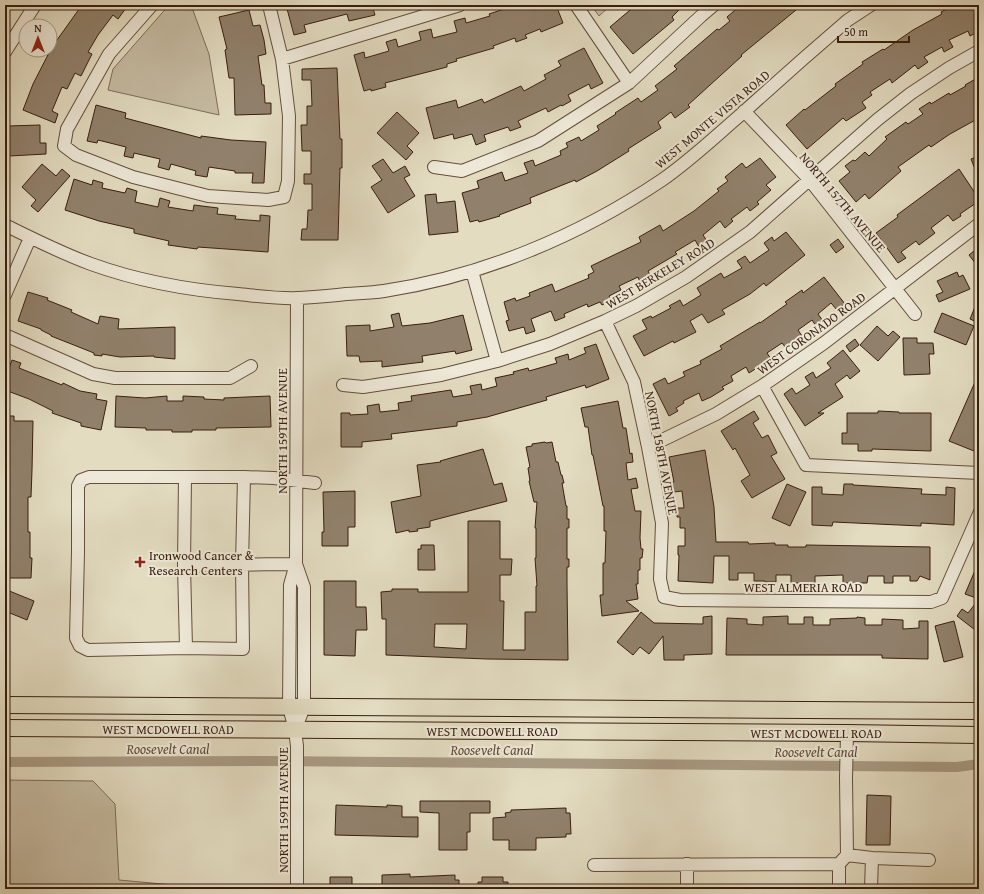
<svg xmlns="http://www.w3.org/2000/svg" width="984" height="894" font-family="'Gentium Book Plus',serif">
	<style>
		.green { fill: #c6bca3; stroke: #806d59 }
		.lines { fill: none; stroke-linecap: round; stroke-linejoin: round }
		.canal { stroke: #a99b84; stroke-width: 10 }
		.building { fill: #91816c; stroke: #391e0f; fill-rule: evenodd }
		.minor-casing { stroke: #644e3c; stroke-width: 14 }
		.major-casing { stroke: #391e0f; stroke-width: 18 }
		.minor { stroke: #ede8d7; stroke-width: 12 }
		.major { stroke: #e3dcc1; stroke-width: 16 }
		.poi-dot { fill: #8f2418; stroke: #ede8d7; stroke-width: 1.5 }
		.labels { text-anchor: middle; stroke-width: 4; stroke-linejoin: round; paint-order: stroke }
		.street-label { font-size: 13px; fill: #391e0f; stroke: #ede8d7 }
		.poi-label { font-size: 13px; fill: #391e0f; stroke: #ede8d7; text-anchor: start }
		.water-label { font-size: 14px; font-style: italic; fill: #604a38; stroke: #ede8d7 }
	</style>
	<rect width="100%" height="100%" fill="#e3dcc1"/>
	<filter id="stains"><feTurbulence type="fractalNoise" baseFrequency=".005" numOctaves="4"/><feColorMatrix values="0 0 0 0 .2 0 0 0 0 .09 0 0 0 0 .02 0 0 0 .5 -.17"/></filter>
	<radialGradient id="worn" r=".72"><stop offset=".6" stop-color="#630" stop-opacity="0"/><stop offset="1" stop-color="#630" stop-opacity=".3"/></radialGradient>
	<path class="green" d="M169,5h22l18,49 10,61 -111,-25 5,-21z
		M591,5h20l-12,11z
		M5,780l88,1 22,23 4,76 98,9h-212z"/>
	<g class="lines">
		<path class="canal" d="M5,762l262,-1 690,6 22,-3"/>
	</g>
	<path class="building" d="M82,5h39l5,3 -8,11 -5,-4 -15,20 -10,17 4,2 -11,22 -6,-3 -8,16 -5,-2 -10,24 6,3 -3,9 -32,-13 10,-26 19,-37z
		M286,5h86l3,10 -26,6 -2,-7 -43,11 2,7 -12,3z
		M502,5h54l7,18 -22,9 -1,-3 -15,6 2,3 -11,4 -1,-4 -22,8 1,2 -38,11 1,2 -10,3v3l-62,16 1,4 -15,4v-2l-7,2 -10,-36 10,-3 1,6 24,-7 -3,-9 10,-3 2,8 23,-7 -2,-8 12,-3 2,9 24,-6 -3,-11 11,-3 1,5 24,-7 -1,-2 15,-5z
		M636,5h48l-12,12 2,3 -41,34 -23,-27z
		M741,5h51l4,5 -55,45 1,1 -54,49 2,2 -15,11 -4,-6 -13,10 3,6 -33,21 1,2 -32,20 -21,11 -1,-2 -45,18 1,5 -32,12 1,1 -21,6 -1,-2 -8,2 -8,-29 17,-5 -2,-7 25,-9 3,9 23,-8 -4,-10 9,-3 2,6 26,-11 -1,-4 8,-4 -2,-4 13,-6 2,4 18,-11 -2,-4 19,-12 -1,-1 23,-15 3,4 17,-12 -3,-4 22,-17 -3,-3 43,-37 2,1 11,-9 -3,-4z
		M955,5h24v26l-9,5 -2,-5 -19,9 4,7 -9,5 -2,-5 -18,10 4,5 -10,7 -3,-4 -23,18 -2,-4 -20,13 2,3 -10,7 4,6 -20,13 -3,-3 -36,31 -21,-24 18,-16 1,1 31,-24 -1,-2 28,-20 -1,-2 21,-13 1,1 29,-20 29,-16 -1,-2z
		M249,10l4,16 7,-1 4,15 2,14 -8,2 4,29h2l1,18h6v11l-36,1 -1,-37h-5l-4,-28 2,-1 -8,-32z
		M584,48l19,35 -12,6 -2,-5 -21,11 3,6 -9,5 -1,-1 -13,7 -2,-4 -28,13 3,6 -11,4 -2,-4 -24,8 2,6 -10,4 -4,-11 -18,5 -1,-5 -19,5 -8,-31 30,-8 2,8 24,-9 2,4 37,-17 3,5 22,-12 -2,-4 17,-9 -3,-5z
		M337,68l3,71h2v29h-2l-2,72h-37l1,-11h5l1,-19h4v-26h-8v-10h7v-23h-9l-1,-26h6v-19h5l-1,-26h-9v-11z
		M979,77v41l-29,16 -19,13 -2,-2 -31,22 3,4 -32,28 -4,-5 -9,8 -17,-21 11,-9 -5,-6 8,-6 2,1 10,-9 4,4 18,-17 -2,-2 21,-15 2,2 15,-10 -4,-5 11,-7 1,2 18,-11 1,2 16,-9 -1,-1z
		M96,105l30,8 -1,5 76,20v-2l30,4 35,2 -2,41h-12l1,-10h-18v-2l-26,-4 -2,10 -12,-2 1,-4 -25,-7 -2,6 -11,-3 2,-8 -26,-6 -1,5 -9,-2 2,-9 -28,-7 -1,3 -10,-2z
		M397,112l22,21 -12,13 6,6 -7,8 -29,-27z
		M40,125v18h6v11l-37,2 -1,-30z
		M979,156v23l-8,-20z
		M760,158l16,19 -10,8 5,5 -14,12 2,2 -9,7 -3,-4 -16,12 2,2 -8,7 -5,-7 -17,14 4,6 -8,6 -4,-7 -20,12 2,2 -29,17 3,6 -11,5 -2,-5 -19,9 2,4 -12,6 2,4 -9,5 -2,-3 -12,5 -1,-3 -23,10 1,3 -10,4 -4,-10 -20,8 4,12 -9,3 -2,-7 -15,4 -3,-10 3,-1 -5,-18 11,-4 1,3 14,-5 -1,-3 23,-9 3,8 34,-14 -1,-3 6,-3 -3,-6 50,-24 -2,-5 21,-12 3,6 31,-20 25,-20 -2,-2 11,-8 -3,-4 17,-14 4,5z
		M383,159l10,14 12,-7 5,9 -6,3 11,18 -27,17 -17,-26 11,-7 -10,-14z
		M42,164l14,12 6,-7 8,7 -32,36 -7,-6 5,-6 -14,-13z
		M959,169l20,30v2l-19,13 1,2 -8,5 -5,-6 -17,13 4,5 -16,12 -3,-4 -15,11 5,6 -8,5 -22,-30 22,-16 -1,-2z
		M74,179l18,6 1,-5 10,3 -1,5 23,5 2,-5 10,3 -2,11 23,5 2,-9 10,3 -2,6 25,4 1,-6 24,3 -1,6 19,2 -1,3 25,2v-6l10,1 -2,36 -70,-5 -1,2 -29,-4 1,-4 -35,-8v-4l-35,-8 -34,-11z
		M436,194l1,9 18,-2 3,31 -29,3 -4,-40z
		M786,232l19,23 -39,31 -2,-3 -14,11 -28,16 3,4 -17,9 -6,-9 -12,7 6,11 -22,11 -1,-2 -29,15 -11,-20 14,-7 -5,-9 9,-4 1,2 19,-10 -2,-2 11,-6 3,6 18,-11 -4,-7 24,-15 3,5 18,-10 -5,-7 8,-5 5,7 19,-13 -5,-7 8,-6 2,4z
		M838,239l6,8 -8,6 -6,-8z
		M979,247v21l-10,-13z
		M957,272l2,5 4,-2 7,14 -31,13 -3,-7 7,-3 -6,-11z
		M824,277l21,27 -8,6 -6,-7 -13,11 5,7 -7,5 -4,-6 -14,10 4,6 -16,12 -4,-5 -15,10 4,6 -22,14 -3,-6 -15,9 2,5 -11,6 2,2 -13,8 -9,4 -3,-8 -16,8 1,2 -8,5 2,3 -9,5 -16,-32 12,-6 3,6 17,-8 -2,-4 18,-8 -1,-3 22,-12 -2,-3 40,-24v1l27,-19 -2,-2 17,-12 1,3z
		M28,292l20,6 -1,2 25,10 -1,2 27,12 2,-8 19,3 -1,10 57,-2v32l-21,-2v-1l-34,1 -18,-3v2l-8,-1v-2l-43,-17v-1l-10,-5v-1l-23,-8z
		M979,297v26l-9,-4z
		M399,313l3,13 28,-3 33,-8 9,35 -16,4 -1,-3 -33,5 1,6 -41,5v-6l-22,1 -1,-6h-12l-1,-30 24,-1v6l24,-4 -3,-12z
		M942,313l32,13 -8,19 -32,-13z
		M877,326l11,10 5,-5 7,6 -22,24 -18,-16z
		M903,338h14v5h16l1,11h-5l1,20 -26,1z
		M855,339l4,6 -9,7 -4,-6z
		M596,344l13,35 -23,9 -1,-3 -39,12 1,3 -60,17 -30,5v4l-66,8 1,5 -30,3v5h-21v-34h9v2l18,-1 -1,-8 12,-2 1,8 19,-2 -1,-7 14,-2 -1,-5 40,-6 2,7 19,-3 -2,-8 11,-2 1,6 15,-4 -2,-8 19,-4 -1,-2 15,-4 1,3 28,-8 -2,-5 13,-4 1,6 17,-7 -2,-5z
		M843,350l17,21 -10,8 -3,-4 -12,9 8,13 -25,16h6l-19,13 -21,-32 8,-6 4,6 14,-9 -5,-8 8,-5 3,6 15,-10 -4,-5z
		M12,360l9,3 -2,5 43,17 1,-2 17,8 17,3 -1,5 11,2 -6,29 -20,-4v-3l-29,-10 1,-2 -24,-12 -24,-9v-11z
		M979,373v80l-30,-12z
		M116,396l29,2 22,-2v5h16v-5l21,1v2l20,1v-2l46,-2 1,31 -55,1v2h-24v2h-20v-2h-26v-2l-31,-1z
		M618,401l5,27h3l4,26 2,-1 1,9 -7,1 2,17 8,-2 2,10 -7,1 4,22h6l-1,27 1,11h2l-1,9h-2v12h-2v14h-2l2,15 -12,2 13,10 -37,5 -2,-21h3v-32h2l1,-32h-2v-25h-1l-10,-51h-1l-4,-28h-3l-4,-19z
		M754,411l5,8 -6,4 9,15 6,-3 9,18 -6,3 14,23 -33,19 -11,-17 9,-6 -15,-27 -2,2 -12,-19z
		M878,411l21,1v1h32v38l-59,-2v2h-14v-7h-16v-11h5v-20h31z
		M5,416h9v5h19l-1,49 -1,27h-3v35h2v26h2l-1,20h-26z
		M545,442l1,1 6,-1 4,20h2l3,13h1l2,8h-2l4,23h1v13h2v9h-2v31h2v8h-2v18l1,75 -81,-1 -101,-4v-36h-4l-1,-27 11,-1v-2h26v3h50v-71h32v38h12l-1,16h-11v26h4l-1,49h22v-38h11v-26h1l-2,-28h1v-30h-1l2,-26h-3l-5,-21h1l-2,-13 2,-1 -4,-20 6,-1v-2zM435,624h32l-1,25 -32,-2z
		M483,449l11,36 8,-2 5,18 -77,20v6l-13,2 1,2 -9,1v-2l-13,3 -5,-31 30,-6 -4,-31 24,-3 -1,-1z
		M705,450l9,57 2,35h32l1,2 26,-1v2h13v2h18v-2l124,2v33l-10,-4 -3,5h-7v-5h-17v7h-9v-7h-16l-1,7h-24v-8l-28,1v7h-24v-8h-15v7h-11v-1h-11v-8h-16v7h-9v-24h-15l-1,27 -35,-2 1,-26h-1v-9h7v-18h-5v-11h-3v-9h7l-2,-17 -8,1 -2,-10h2l-5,-25z
		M787,484l19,8 -16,34 -18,-8z
		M844,484h9v1l69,4 -1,5 25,1v-8l9,1 -1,37 -33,-2v3l-88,-4 -1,4 -20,-1v-38h10v7l21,1z
		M355,491v36h-7v19h-26v-14h2l-1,-40z
		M421,545h13l1,25h-17v-21h3z
		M979,561v38l-14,-5z
		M324,581h32v26h10l1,23h-11l-1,26 -31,-1z
		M7,590l27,11 -7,19 -22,-9v-14z
		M979,599v34l-22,-17 5,-7 6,4z
		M641,612l13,11 49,1v-7l9,-1v38l-28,1v5h-20l-1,-24 -14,18 -9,-7 -7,8 -16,-13z
		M788,616v8h16v-7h9v8h17v-6l27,-1v-1l8,1v7h17v-6l21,1v9l16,-1v-7h9v38l-46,-1v-3h-156l1,-37 20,1v5l16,1v-8z
		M954,621l9,36 -19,5 -9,-36z
		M867,795l24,1 -1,49h-24z
		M420,801h70v12h-20v19h-3v18h-28v-37l-19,-1z
		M336,805l51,2v-2l15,1v11h16v20l-83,-2z
		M566,808v5h4l1,21h-5v3l-30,1v12h-27v-10h-16v-22l13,-1 -1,-4 6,-1v-2z
		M410,874v3l45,-2v5h4v9h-77v-14z
		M330,877h22v12h-22z
		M482,877h21v5h5v7h-30v-7h4z"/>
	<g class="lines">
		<g class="minor-casing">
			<path id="minor" d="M152,5l-43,49 -42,75 -3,17 12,9 57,22 75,19 60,4 16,-3 4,-16 1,-65 -7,-57 -13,-54
				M576,5l53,78
				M5,52l30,-47
				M282,59l178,-54
				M744,111l65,68 106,135
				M434,167l28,4 76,-30 91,-58 72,-67 13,-11
				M5,225c28,14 56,28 86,39 47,17 97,26 147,30 20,2 41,5 61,4 16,-1 32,-2 47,-4 13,-1 25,-1 38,-3 99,-15 195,-55 278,-111 29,-20 56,-46 83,-69 34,-31 68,-61 103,-91l23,-15
				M472,271l25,90
				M5,295l25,-57
				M605,321l29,61 14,65 14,76 -2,56 4,18 16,3 251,2 11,-4 37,-84
				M5,335l88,39 22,4h115l21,-12
				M343,385l20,2 78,-12 56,-14 53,-17 55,-23 31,-15 50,-29 64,-45 127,-112 33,-26 39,-26 30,-17
				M762,386l44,79 173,8
				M648,447l68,-33 46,-28 62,-43 155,-119
				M296,564c-37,0 -74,1 -112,2l2,82 57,1 -1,-85 2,-87 30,1 41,5
				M184,566l1,-89
				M186,648l-98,2 -8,-4 -4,-8 2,-86v-66l3,-6 8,-3h155
				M295,730l9,-23v-120l-8,-23
				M847,733l-1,45 1,77 25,3 -1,31
				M872,858l57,2
				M839,864v25
				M594,865l245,-1 8,-9
				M297,889v-143l-2,-16 -6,-23 1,-122 6,-21 1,-266
				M687,889v-25"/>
		</g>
		<g class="major-casing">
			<path id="major" d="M5,705l974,6
				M5,728l842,5 132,2"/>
		</g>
		<use href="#minor" class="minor"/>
		<use href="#major" class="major"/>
	</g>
	<path class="poi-dot" d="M138 556h4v4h4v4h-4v4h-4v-4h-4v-4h4z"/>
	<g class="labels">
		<g class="street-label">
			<text transform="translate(712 119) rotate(-40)" y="5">WEST MONTE VISTA ROAD</text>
			<text transform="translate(843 202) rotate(50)" y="5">NORTH 157TH AVENUE</text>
			<text transform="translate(660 273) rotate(-31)" y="5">WEST BERKELEY ROAD</text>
			<text transform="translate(811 333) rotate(-36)" y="5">WEST CORONADO ROAD</text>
			<text transform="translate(282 431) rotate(-90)" y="5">NORTH 159TH AVENUE</text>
			<text transform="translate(662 453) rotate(79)" y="5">NORTH 158TH AVENUE</text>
			<text x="803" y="592">WEST ALMERIA ROAD</text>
			<text x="168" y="734">WEST MCDOWELL ROAD</text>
			<text x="492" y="736">WEST MCDOWELL ROAD</text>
			<text x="816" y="738">WEST MCDOWELL ROAD</text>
			<text transform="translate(283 810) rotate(-90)" y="5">NORTH 159TH AVENUE</text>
		</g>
		<g class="poi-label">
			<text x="149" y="560">Ironwood Cancer &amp;<tspan x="149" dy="15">Research Centers</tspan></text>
		</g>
		<g class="water-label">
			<text x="168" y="754">Roosevelt Canal</text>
			<text x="492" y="755">Roosevelt Canal</text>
			<text x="816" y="757">Roosevelt Canal</text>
		</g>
	</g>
	<rect width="984" height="894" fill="none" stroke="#e3dcc1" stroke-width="20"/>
	<rect x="6" y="6" width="972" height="882" fill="none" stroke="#391e0f" stroke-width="2"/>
	<rect x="10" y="10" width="964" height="874" fill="none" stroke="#391e0f"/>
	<g transform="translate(38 38)"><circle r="19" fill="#ede8d7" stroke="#a59787"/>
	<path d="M0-3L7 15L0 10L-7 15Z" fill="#8f2418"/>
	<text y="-6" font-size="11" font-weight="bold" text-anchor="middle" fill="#391e0f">N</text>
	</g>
	<path d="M838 36v6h71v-6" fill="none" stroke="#391e0f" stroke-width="2"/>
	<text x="844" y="36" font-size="12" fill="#391e0f" stroke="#ede8d7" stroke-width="3" paint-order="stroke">50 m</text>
	<rect width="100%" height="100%" filter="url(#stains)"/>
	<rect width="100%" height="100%" fill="url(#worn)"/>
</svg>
